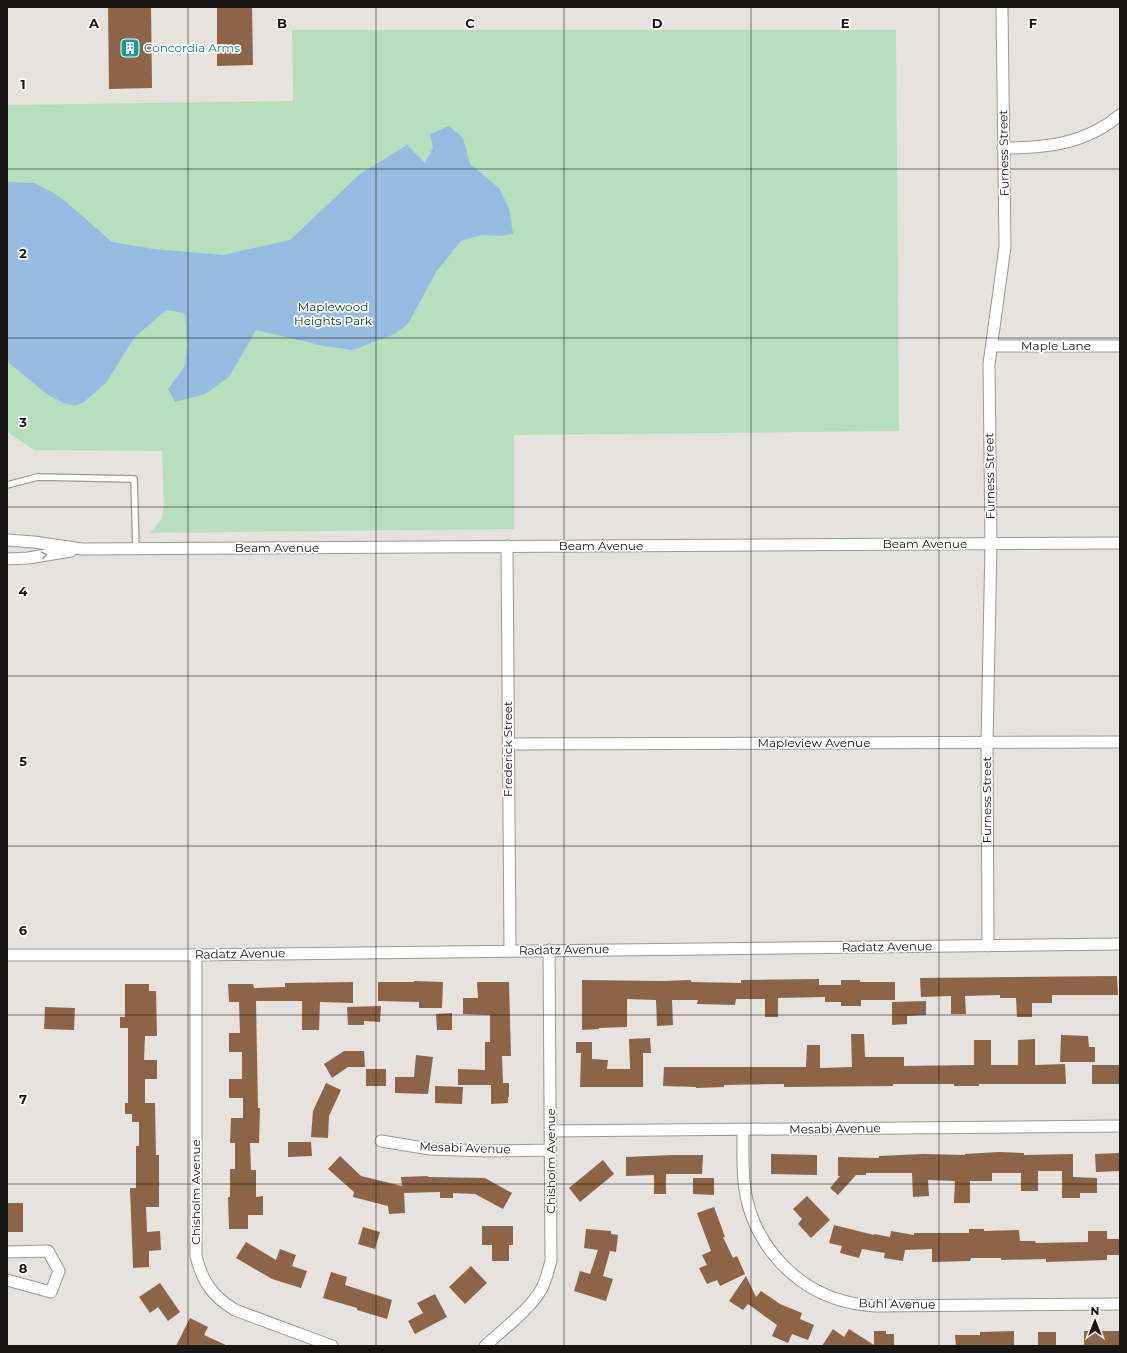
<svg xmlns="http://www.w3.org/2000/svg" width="1127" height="1353" font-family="Montserrat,sans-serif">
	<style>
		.green { fill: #b7dfbe }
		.water { fill: #98bbe1 }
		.building { fill: #8c6447 }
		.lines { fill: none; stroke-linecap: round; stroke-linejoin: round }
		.lane-casing { stroke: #9b9793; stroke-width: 8 }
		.street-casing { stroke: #9b9793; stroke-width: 13 }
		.lane { stroke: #fff; stroke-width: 5.5 }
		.street { stroke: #fff; stroke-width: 11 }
		.oneway { stroke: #969695 }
		.grid { fill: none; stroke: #161514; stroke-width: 1; stroke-opacity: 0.55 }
		.labels { text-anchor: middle; stroke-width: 3.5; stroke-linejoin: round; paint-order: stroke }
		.culture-label { font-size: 12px; fill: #0d838f; stroke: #fff; text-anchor: start }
		.street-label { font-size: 12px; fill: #161514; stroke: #fff }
		.park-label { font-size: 12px; fill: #00471c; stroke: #fff }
		.grid-label { font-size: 13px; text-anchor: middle; font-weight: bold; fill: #161514; stroke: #fff; stroke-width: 3.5; stroke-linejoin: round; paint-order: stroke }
	</style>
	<rect width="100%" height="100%" fill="#e6e2de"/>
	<path class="green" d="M292,30h604l3,401 -385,4v94l-364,4 11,-13 3,-15 -2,-54 -128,-1 -27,-18v-327l286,-4z"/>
	<path class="water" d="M449,126l14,12 7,26 29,24 10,20 4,26 -13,2 -19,-1 -20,6 -25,31 -28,52 -13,10 -42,16 -29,-4 -68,-16 -27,47 -24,17 -30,8 -7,-13 17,-23 2,-22 -2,-31 -19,-3 -32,28 -28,45 -22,19 -10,4 -10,-3 -16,-8 -39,-32 -2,-4v-177l27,1 20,10 11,8 47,41 42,7 69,6 67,-15 70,-66 47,-29 18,18 8,-15 -3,-14z"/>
	<path class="building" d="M108,7h43l1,81 -43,1z
		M217,7h35l1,58 -36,1z
		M1117,976l1,19h-66v8h-20v14h-15l-1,-19h-16v-3l-35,1 1,18h-15v-18l-30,1 -1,-19z
		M819,979v6h22v-5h19v2h35v18h-34v6h-20v-4h-16v-5l-47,1v19h-13v-18h-29l-1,6 -38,-1 1,-4h-26l1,25 -16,1 -1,-26 -29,-1v28l-28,1v1l-17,1v-50l81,1 28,-1v2l50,1v-3z
		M414,981l29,1 -1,26h-23v-6l-41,-1v-19h36z
		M353,982v21l-33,-1 -1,28h-17v-29h-46l2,107h2l-1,35h-9l1,27h5v27l7,-1v19h-15v14h-19l-1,-32h2v-28h5v-26h-5l1,-25h12v-20h-14v-19h13v-27h-13v-19h11l-1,-31h-10l-1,-18h25l1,4 31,-1v-4z
		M477,982h32l2,74h-9l1,27h6v14h-1v6l-17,1v-19h-33v-16l27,1v-28h5v-27l-27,-1v-16h15z
		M125,984h24v7h7l1,45h-12l-1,24h13v19h-12v24h10l1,52h3v52h-13l1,25 13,-1 1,19 -12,1v16l-16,1 -3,-80h6v-42h3v-24h-7v-8h-7v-11h3v-75h-8v-11h5z
		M926,1001v14l-19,1v8l-15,1v-23z
		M381,1006l-1,16 -16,-1v4h-16l-1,-18z
		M45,1007l30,1 -1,22 -30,-1z
		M452,1013v17h-15l-1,-16z
		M851,1034h13l1,23h39v9l70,-1v-25h17v25h27v-25l17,-1v26l30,-1 1,20h-87v2h-25v-2h-61v2l-109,1v-3l-60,1v2l-28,1v-1l-33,-1 1,-19h142l1,-22h13v23l32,-1z
		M1061,1035l27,1 1,11h6v15h-35z
		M650,1038l1,15h-8v34h-63l1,-34h-5v-11h16v17l16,1 -1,9h23l-1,-30z
		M344,1051h20l1,16h-17l-16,11 -8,-14z
		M416,1055l17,2 -5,37 -33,-1v-16h19z
		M1092,1065h27v19h-27z
		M366,1069h20v17h-20z
		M326,1083l15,7 -12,26 -1,22 -17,-1 2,-26z
		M435,1086l28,1 -1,17 -27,-1z
		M288,1142h23l1,14 -24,1z
		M999,1152l25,1v2l49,-1v23l24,1v15h-17v5h-18v-27h-24v20h-17v-18h-29v8h-22v22h-16l1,-22 -27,-1 1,16 -16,1 -1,-24h-46v2h-10l-18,20 -8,-7 10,-12h-2v-19l41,1v-2l44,-2 42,1v-1z
		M1120,1153v18l-24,1 -1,-18z
		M771,1154l46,1v20l-46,-1z
		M674,1155h29l-1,19h-36v20h-12v-19l-28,1v-19z
		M340,1156l21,20 41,10 -1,-9 27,-1v1l57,1 27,15 -9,16 -28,-15 -22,-1v5h-13v-6l-36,1 1,20 -16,1 -1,-8 -35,-9 1,-5 -26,-23z
		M603,1160l11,14 -34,28 -11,-14z
		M693,1178h21v17l-21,-1z
		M807,1196l23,24 -19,18 -13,-14 4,-5 -9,-10z
		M7,1203h16v29h-16z
		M714,1207l11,30h-2l10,21 4,-2 8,18 -25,12 -3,-6 -10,4 -8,-16 8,-3 -5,-10 9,-4 -14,-38z
		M834,1225l40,10v-1l16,3 1,-6 23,4v-2h55v-4h15v2l35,-1 1,11h15l1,2 52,-1v-11h19v8h13v16h-13v5l-61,2v-3l-45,1v-2h-30l-1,3 -38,1v-13l-27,1 -2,11 -19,-3 1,-5 -23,-4 -3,9 -19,-5 2,-7 -13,-3z
		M482,1226h31v19h-4v16h-17v-16h-10z
		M363,1227l17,5 -5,17 -17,-5z
		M586,1229l25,2v3l7,1 -2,17 -6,-1 -7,25 10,3 -7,22 -32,-10 6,-20 10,3 8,-24 -14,-2z
		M246,1242l30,18 4,-11 16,6 -4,11 15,5 -6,17 -29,-9 -36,-21z
		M471,1266l16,17 -22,21 -16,-17z
		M331,1272l16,5 -2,8 47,15 -5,19 -30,-9v-2l-34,-10z
		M746,1276l10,21 5,-6 19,13 22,9 -2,6 14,6 -6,15 -16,-6 -4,9 -16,-7 5,-11 -29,-21 -5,6 -14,-9z
		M160,1283l20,29 -12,9 -10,-14 -8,6 -11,-16z
		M435,1294l12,23 -32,17 -7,-13 15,-8 -6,-10z
		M190,1318l18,9 -4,8 24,11h-52z
		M833,1329l11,8 5,-8 25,16v-14h12v3h8v12h-72z
		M1014,1331v15h-58l-1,-11h25v-3z
		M1084,1331h36v15h-36z
		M1038,1332h18v14h-18z"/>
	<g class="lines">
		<g class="lane-casing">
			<path id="lane" d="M7,485l31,-8 96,2 2,70"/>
		</g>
		<g class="street-casing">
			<path id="street" d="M1003,148c44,0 82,-4 117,-33
				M992,346h128
				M7,540l27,2 48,7 1038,-6
				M507,546l3,405
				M7,559l21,-1 43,-7
				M508,744l612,-2
				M988,946l-1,-203 4,-200 -2,-179 16,-117 -3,-240
				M7,955h189l924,-11
				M196,955v301c6,25 16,40 39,54l97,36
				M743,1129c0,20 -1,42 2,61 9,56 52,102 107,113 8,2 16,2 24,3l244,-2
				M550,1131l570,-5
				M381,1141l49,8 58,2 62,-1
				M7,1252l41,-1 11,20 -8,21 -44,-12
				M485,1346c17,-16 46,-37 57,-58 4,-8 6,-17 9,-27l-2,-311"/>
		</g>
		<use href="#lane" class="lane"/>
		<use href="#street" class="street"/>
	</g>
	<defs><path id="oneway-chevron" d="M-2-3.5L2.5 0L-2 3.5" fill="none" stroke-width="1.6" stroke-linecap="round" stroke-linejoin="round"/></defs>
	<use class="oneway" href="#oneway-chevron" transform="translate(44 555) rotate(-9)"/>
	<path class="grid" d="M188,7v1339M376,7v1339M564,7v1339M751,7v1339M939,7v1339M7,169h1113M7,338h1113M7,507h1113M7,676h1113M7,846h1113M7,1015h1113M7,1184h1113"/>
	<defs>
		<g id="building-square" transform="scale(1)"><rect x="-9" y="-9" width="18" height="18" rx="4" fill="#0f9aa8" stroke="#fff"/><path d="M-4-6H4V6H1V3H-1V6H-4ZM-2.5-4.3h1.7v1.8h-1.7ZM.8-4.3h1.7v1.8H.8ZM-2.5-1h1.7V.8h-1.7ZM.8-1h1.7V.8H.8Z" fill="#fff"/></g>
	</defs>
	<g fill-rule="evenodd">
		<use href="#building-square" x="130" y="48"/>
	</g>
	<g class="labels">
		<g class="culture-label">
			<text x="144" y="52">Concordia Arms</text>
		</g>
		<g class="street-label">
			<text transform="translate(1004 153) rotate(-91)" y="4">Furness Street</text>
			<text x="1056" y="350">Maple Lane</text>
			<text transform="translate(990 476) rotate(-91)" y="4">Furness Street</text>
			<text x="925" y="548">Beam Avenue</text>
			<text x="601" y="550">Beam Avenue</text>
			<text x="277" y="552">Beam Avenue</text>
			<text x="814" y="747">Mapleview Avenue</text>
			<text transform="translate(508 749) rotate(-90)" y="4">Frederick Street</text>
			<text transform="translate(987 800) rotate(-90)" y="4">Furness Street</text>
			<text transform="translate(887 947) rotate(-1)" y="4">Radatz Avenue</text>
			<text transform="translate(564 950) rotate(-1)" y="4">Radatz Avenue</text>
			<text transform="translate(240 954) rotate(-1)" y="4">Radatz Avenue</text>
			<text transform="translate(835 1129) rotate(-1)" y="4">Mesabi Avenue</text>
			<text transform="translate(465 1148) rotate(2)" y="4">Mesabi Avenue</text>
			<text transform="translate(551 1161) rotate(-90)" y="4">Chisholm Avenue</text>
			<text transform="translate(196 1192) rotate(-90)" y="4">Chisholm Avenue</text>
			<text transform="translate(897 1304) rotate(1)" y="4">Buhl Avenue</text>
		</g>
		<g class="park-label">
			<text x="333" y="311">Maplewood<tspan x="333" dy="14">Heights Park</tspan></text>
		</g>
	</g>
	<g class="grid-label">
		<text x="94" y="28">A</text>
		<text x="282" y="28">B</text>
		<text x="470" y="28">C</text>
		<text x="657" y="28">D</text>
		<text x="845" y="28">E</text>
		<text x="1033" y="28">F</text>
		<text x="23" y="89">1</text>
		<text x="23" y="258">2</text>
		<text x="23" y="427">3</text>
		<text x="23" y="596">4</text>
		<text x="23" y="766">5</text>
		<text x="23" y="935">6</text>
		<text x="23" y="1104">7</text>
		<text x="23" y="1273">8</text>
	</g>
	<rect width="1127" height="1353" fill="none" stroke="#161514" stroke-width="16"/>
	<g transform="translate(1095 1321)" stroke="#ffffff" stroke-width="3" paint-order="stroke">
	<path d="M0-3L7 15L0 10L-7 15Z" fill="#161514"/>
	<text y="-6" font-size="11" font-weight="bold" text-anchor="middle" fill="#161514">N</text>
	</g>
</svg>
